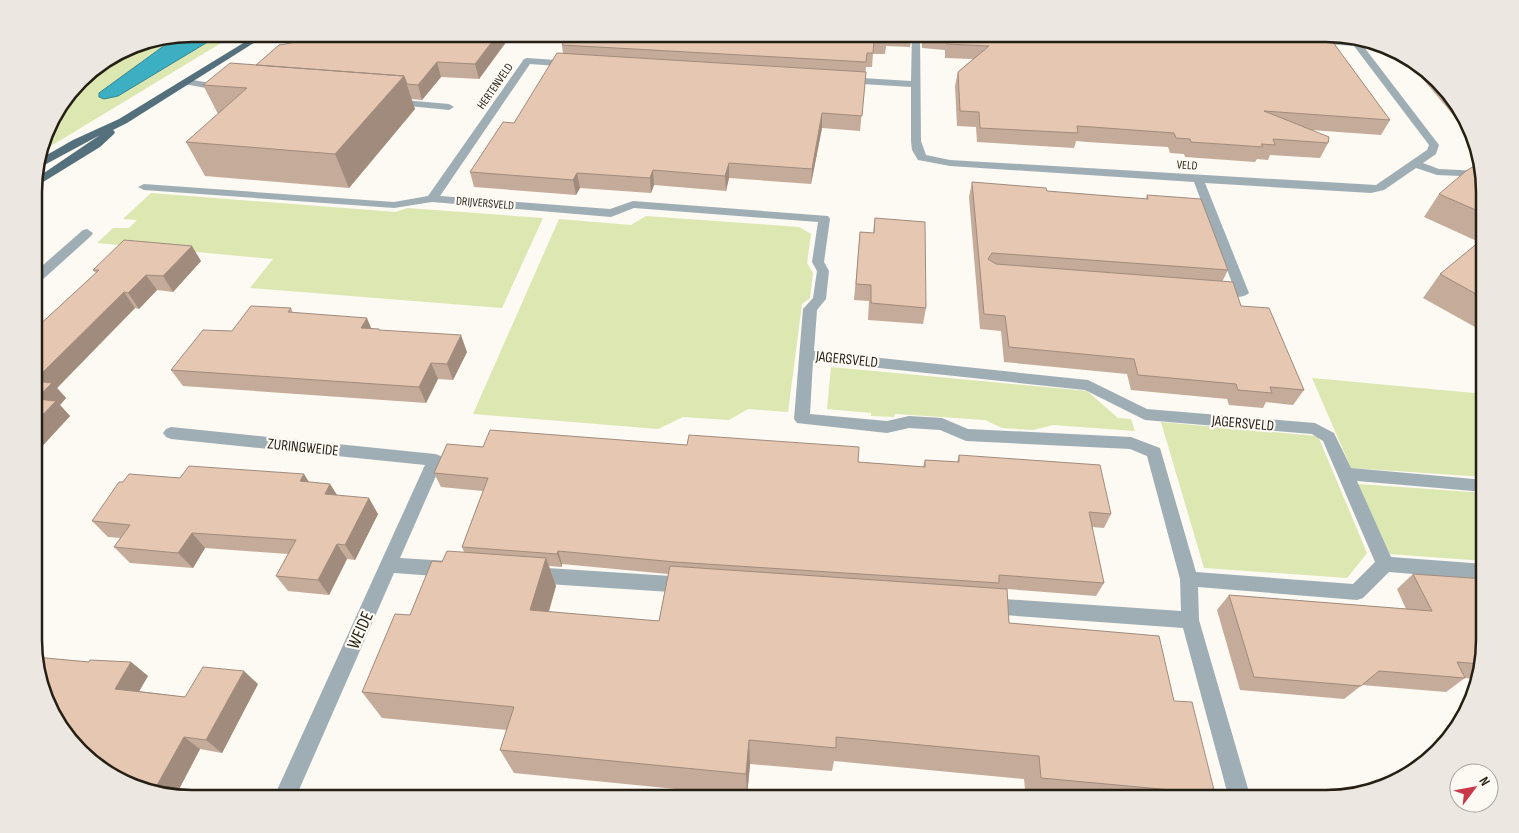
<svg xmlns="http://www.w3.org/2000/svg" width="1519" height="833" font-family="'Sofia Sans Condensed',sans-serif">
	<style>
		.green { fill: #dce7b2 }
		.water { fill: #3dafc3; stroke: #36848e }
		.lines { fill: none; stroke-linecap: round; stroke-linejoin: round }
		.minor { fill: #9faeb5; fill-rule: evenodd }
		.major { fill: #54707c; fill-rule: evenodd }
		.wall { fill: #c5ab99; fill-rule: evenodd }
		.shaded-wall { fill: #a08b7d }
		.building { fill: #e5c7b2; stroke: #a08b7d }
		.labels { text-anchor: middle; stroke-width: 4.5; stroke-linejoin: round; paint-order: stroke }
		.far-street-label { font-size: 12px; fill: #261f14; stroke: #fdf9f3 }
		.street-label { font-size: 15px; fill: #261f14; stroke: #fdf9f3 }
		.near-street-label { font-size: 18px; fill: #261f14; stroke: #fdf9f3 }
		.rim { fill: none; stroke: #261f14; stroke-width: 2.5 }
	</style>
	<rect width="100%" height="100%" fill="#fdf9f3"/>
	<path class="green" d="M221,34h15c-65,39 -130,79 -195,118l9,-30 19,-25 74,-54 33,-6 -37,26 3,19z
		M151,193l245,19 11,-4 136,10 -41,90 -252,-20 23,-29 -176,-16 16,-15h16l8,-8 -14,-1z
		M646,216l153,11 12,7 -4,29 6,10 -3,25 -8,6 -14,108 -40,-3 -19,11 -46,-3 -25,12 -185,-15 86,-195 72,6z
		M831,367l256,24 31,27 13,1 4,12 -82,-6 -20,5 -31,-2 -17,-8 -90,-6 -1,3 -23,-1v-3l-44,-4z
		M1312,378l173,16v83l-134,-9z
		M1161,422l157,14 49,117 -20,25 -143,-10z
		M1358,484l127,9v68l-96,-7z"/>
	<path class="water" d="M192,34h29l-103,62 -14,3 -5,-2v-4l77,-56z"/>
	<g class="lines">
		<path class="minor" d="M912,34h8l1,107 5,14 24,5 426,25 51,-35 2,-5 -75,-99 -43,-3 -2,-2 5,-3 38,2 18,5 -6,2 75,98 -3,9 -13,9 16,6 42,2 2,6 -46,-2 -21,-7 -32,22 -13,3 -166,-10 44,110c-7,7 -31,5 -38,-2l2,-3h21l-40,-106 -244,-16 -32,-6 -6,-10 -1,-9v-54l-65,-4 -5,-3 5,-3 65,4z
			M527,58l44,3 5,3 -5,3 -41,-3 -90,132 170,13 23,-8 195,15 2,3 -6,43 5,9 -3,28 -9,11 -3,41 274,29 59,29 168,14 19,10 17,35 134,12v12l-128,-11 34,76 94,7v16l-96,-8 -26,26 -6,2 -159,-13 1,33 52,179h-22l-46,-171 -194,-14 -6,-2 -3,-6 3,-6 6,-2 192,13 -1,-32 -33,-123 -17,-7 -164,-8 -26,-11 -31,-2 -22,5 -90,-10 -3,-4 9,-110 10,-11 4,-27 -5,-9 6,-40 -184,-14 -23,9 -179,-15 -38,6 -250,-18 -6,-3 6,-3 250,18 34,-6 96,-137zM813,361l272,29 60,30 167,14 11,7 52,121 -22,22 -157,-12 -36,-124 -29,-11 -163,-8 -26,-11 -33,-2 -22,5 -77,-7z
			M104,63l-1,4 -15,11h-5z
			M187,79l35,6 5,3 -5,3 -38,-7v-4z
			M392,99l57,5 5,3 -5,3 -61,-6v-4z
			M87,229l6,4 -2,3 -51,46 -5,1v-11l48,-42z
			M171,427l264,27 6,2 2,4 -43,98 49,3 6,3 3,5 -3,5 -6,3 -55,-4 -99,226h-22l152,-334 -254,-26 -5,-2 -3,-4 3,-4z
			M532,567l154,10 6,3 3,5 -3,5 -6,3 -154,-10 -6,-3 -3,-5 3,-5z"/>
		<path class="major" d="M258,34h10l-141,89 -14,7 2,2 -1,2 -14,13 -65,40v-8l65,-44 -63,34 1,-9 35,-20 46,-21z"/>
	</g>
	<path class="wall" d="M302,34h210l-33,45 -38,-2 -19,23 -11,-1 4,10 -66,79 -144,-12 -19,-34 32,-28 -15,-29 53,-20 35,-22z
		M569,34h343l-2,13 -24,-1 -1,8h-12l-1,13h-6l-6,64 -38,-3 -11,56 -82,-6 -3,13 -72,-6 -3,8 -71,-5 -4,7 -102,-8 -4,-15 44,-49 49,-69 -1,-9z
		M921,34h406l63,86 -9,15 -70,-5 17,13 -8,15 -50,-3 -2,5 -11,-1 -2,3 -70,-5 -1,-3 -14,-1 -2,-6 -81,-5 -11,-1 -2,7 -97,-6 -1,-15 -19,-1 -2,-40 3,-14 15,-13 -28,-1v-8l-23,-2z
		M1401,53l5,2 53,49 10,30z
		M1485,181v150l-1,1 -61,-34 17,-24 39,-32 -55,-25 15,-23z
		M972,182l75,9 99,8 1,-4 81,75 -6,12 19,24 63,84 -11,15 -27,-3 -3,6 -34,-3 -2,-6 -96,-9 -4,-16 -123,-12 -3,-31 -21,-2 -11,-132z
		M875,218l51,90 -3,16 -55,-4 1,-19 -15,-1 6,-68 13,1z
		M201,261l-28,31 -16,-2 -18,19 -4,-1 -78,80 9,10 -6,7 10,11 -35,38v-125l61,-56 -3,-3z
		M291,308l2,5 78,15 96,24 -14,28 -15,-1 -12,24 -243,-17 -12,-16 61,-39z
		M483,447l375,15 65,5 2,-7 32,2 2,-7 152,59 -7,14 -12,-1 12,56 -8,13 -89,-7 2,34 165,78 41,93 -5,5h-184l-2,-20 -190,-18 -2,10 -82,-7 -3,32 -233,-23 -14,-23 7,-20 -125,-12 -20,-26 80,-130 22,-10 -2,-5 21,-56 -42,-4 -7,-14zM562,564l106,10 -9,47 -110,-9 7,-26 -7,-20 13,1z
		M180,478l129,4 21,2 7,11 41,19 -23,46 -8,-1 -18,36 -41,-4 -12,-15 12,-22 -83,-6 -12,20 -63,-5 -16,-16 7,-9 -13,-1 -16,-16z
		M1413,574l72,77 -9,28 -11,-1 -19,14 -84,-7 -18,14 -104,-9 -23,-80 12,-15 177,14 -9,-20z
		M89,662h42l17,14 -9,15 46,6 73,-13 -36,69 -22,-4 -24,46 -63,-17z"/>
	<path class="shaded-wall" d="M498,34h14l-33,45 -4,-15z
		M437,62l4,15 -19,23 -4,-15z
		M404,76l11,33 -66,79 -14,-34z
		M822,113v15l-11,56 1,-15z
		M729,163v15l-3,13 -1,-15z
		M653,170l1,15 -3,8 -1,-15z
		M577,173l3,15 -4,7 -3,-15z
		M192,246l9,15 -28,31 -10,-16z
		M146,275l11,15 -18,19 -11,-16z
		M124,292l11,16 -78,80 9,10 -6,7 10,11 -35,38 1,-55 -1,-19z
		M367,318l7,17 -13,-7z
		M461,335l6,17 -14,28 -6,-16z
		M431,363l7,16 -12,24 -7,-16z
		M304,474l10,16 -14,-9z
		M330,484l10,16 -15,-6z
		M369,498l9,16 -23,46 -10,-15z
		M192,533l13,15 -12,20 -15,-15z
		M337,544l10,15 -18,36 -11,-15z
		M558,551l4,13v3l-5,-13z
		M546,558l10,28 -15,51 -11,-27z
		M131,662l17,14 -15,26 -18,-13z
		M244,671l14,13 -36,69 -16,-13z
		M184,737l16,12 -24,46 -14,-4 -6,-4z
		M749,740l1,24 -3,32 -1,-22z"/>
	<path class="building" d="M302,34h196l-23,30 -38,-2 -19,23 -11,-1 -3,-8 -148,-11 23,-20 12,-2z
		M569,34h318v6h-13l-1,13h-6l-1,9 -304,-17z
		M924,34h403l63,86 -126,-9 65,26 -1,6 -55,-4 2,6 -14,-1 2,3 -72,-5 -1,-3 -14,-1 -2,-5 -82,-6 -15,-1 1,7 -98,-5 -1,-16 -19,-1 -2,-39 31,-26 -42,-2v-8z
		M557,53l309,19 -4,44 -40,-3 -10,56 -83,-6 -4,13 -72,-6 -3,8 -73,-5 -4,7 -103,-8 33,-50 11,1z
		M230,63l174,13 -69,78 -149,-12 61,-54 -44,-3z
		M1479,163l6,18v33l-46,-20 27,-23z
		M972,182l74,6 1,3 75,6 26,2 -1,-4 54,4 27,71 -236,-17 -4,6 8,5 237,18 8,24 28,2 35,82 -34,-3 2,6 -34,-3 -2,-6 -98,-9 -4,-16 -125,-12 -4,-31 -21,-2z
		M875,218l50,4 1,86 -55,-5v-18l-15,-1 4,-52 14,1z
		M1485,237v62l-45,-25z
		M124,240l68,6 -29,30 -17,-1 -18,18 -4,-1 -89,88v-51l64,-59h-6z
		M251,306l40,2 -3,4 79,6 -6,10 18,1v1l82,5 -14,29 -16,-1 -12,24 -248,-17 32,-40 29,1z
		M35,381l17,2 -16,16 20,2 -21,22z
		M490,430l197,15 2,-10 170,12 -1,15 67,5v-7l34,2v-7l141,10 11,49 -22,-2 15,71 -105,-8v8l-324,-21 -117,-11 -1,3 -95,-7 26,-69 -54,-5 13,-29 36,3z
		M189,466l115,8 -4,7 30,3 -5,10 44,4 -24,47 -8,-1 -19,36 -42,-4 20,-36 -104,-7 -14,20 -64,-6 16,-22 -38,-4 27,-39h4l6,-8 51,4z
		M447,551l99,7 -16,52 129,11 11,-55 337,23 2,34 150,13 15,65 18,1 23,92 -174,-16 -2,-22 -203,-19v11l-87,-8 -3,34 -246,-24 14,-43 -152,-15 33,-78 15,1 22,-54 10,1z
		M1413,574l72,5v72l-4,13 -24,-2 8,16 -86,-7 -18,15 -107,-9 -25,-82 203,16z
		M35,657l54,5 1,-2 41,2 -16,27 70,8 18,-30 41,4 -38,69 -22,-3 -28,50 -16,-2 -27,-7 -53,-49 -25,-68z"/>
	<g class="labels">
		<g class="far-street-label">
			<text transform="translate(495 86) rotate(-55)" y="4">HERTENVELD</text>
			<text transform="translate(1187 165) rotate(4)" y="4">VELD</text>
			<text transform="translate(485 203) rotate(5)" y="4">DRIJVERSVELD</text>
		</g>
		<g class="street-label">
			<text transform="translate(847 359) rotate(6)" y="5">JAGERSVELD</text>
			<text transform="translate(1243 423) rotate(5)" y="5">JAGERSVELD</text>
			<text transform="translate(303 447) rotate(6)" y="5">ZURINGWEIDE</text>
		</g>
		<g class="near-street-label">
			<text transform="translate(360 630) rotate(-66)" y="6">WEIDE</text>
		</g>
	</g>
	<path d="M0 0H1519V833H0ZM192 42H1326A150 150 0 0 1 1476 192V640A150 150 0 0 1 1326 790H192A150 150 0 0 1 42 640V192A150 150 0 0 1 192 42Z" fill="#ece8e1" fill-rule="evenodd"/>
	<path class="rim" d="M192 42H1326A150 150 0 0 1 1476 192V640A150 150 0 0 1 1326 790H192A150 150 0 0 1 42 640V192A150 150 0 0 1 192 42Z"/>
	<g transform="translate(1474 788) rotate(58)"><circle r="24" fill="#fdf9f3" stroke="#a7a29a"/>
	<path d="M0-4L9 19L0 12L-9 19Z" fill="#c93947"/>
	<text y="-8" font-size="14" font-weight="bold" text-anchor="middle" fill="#261f14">N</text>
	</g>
</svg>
